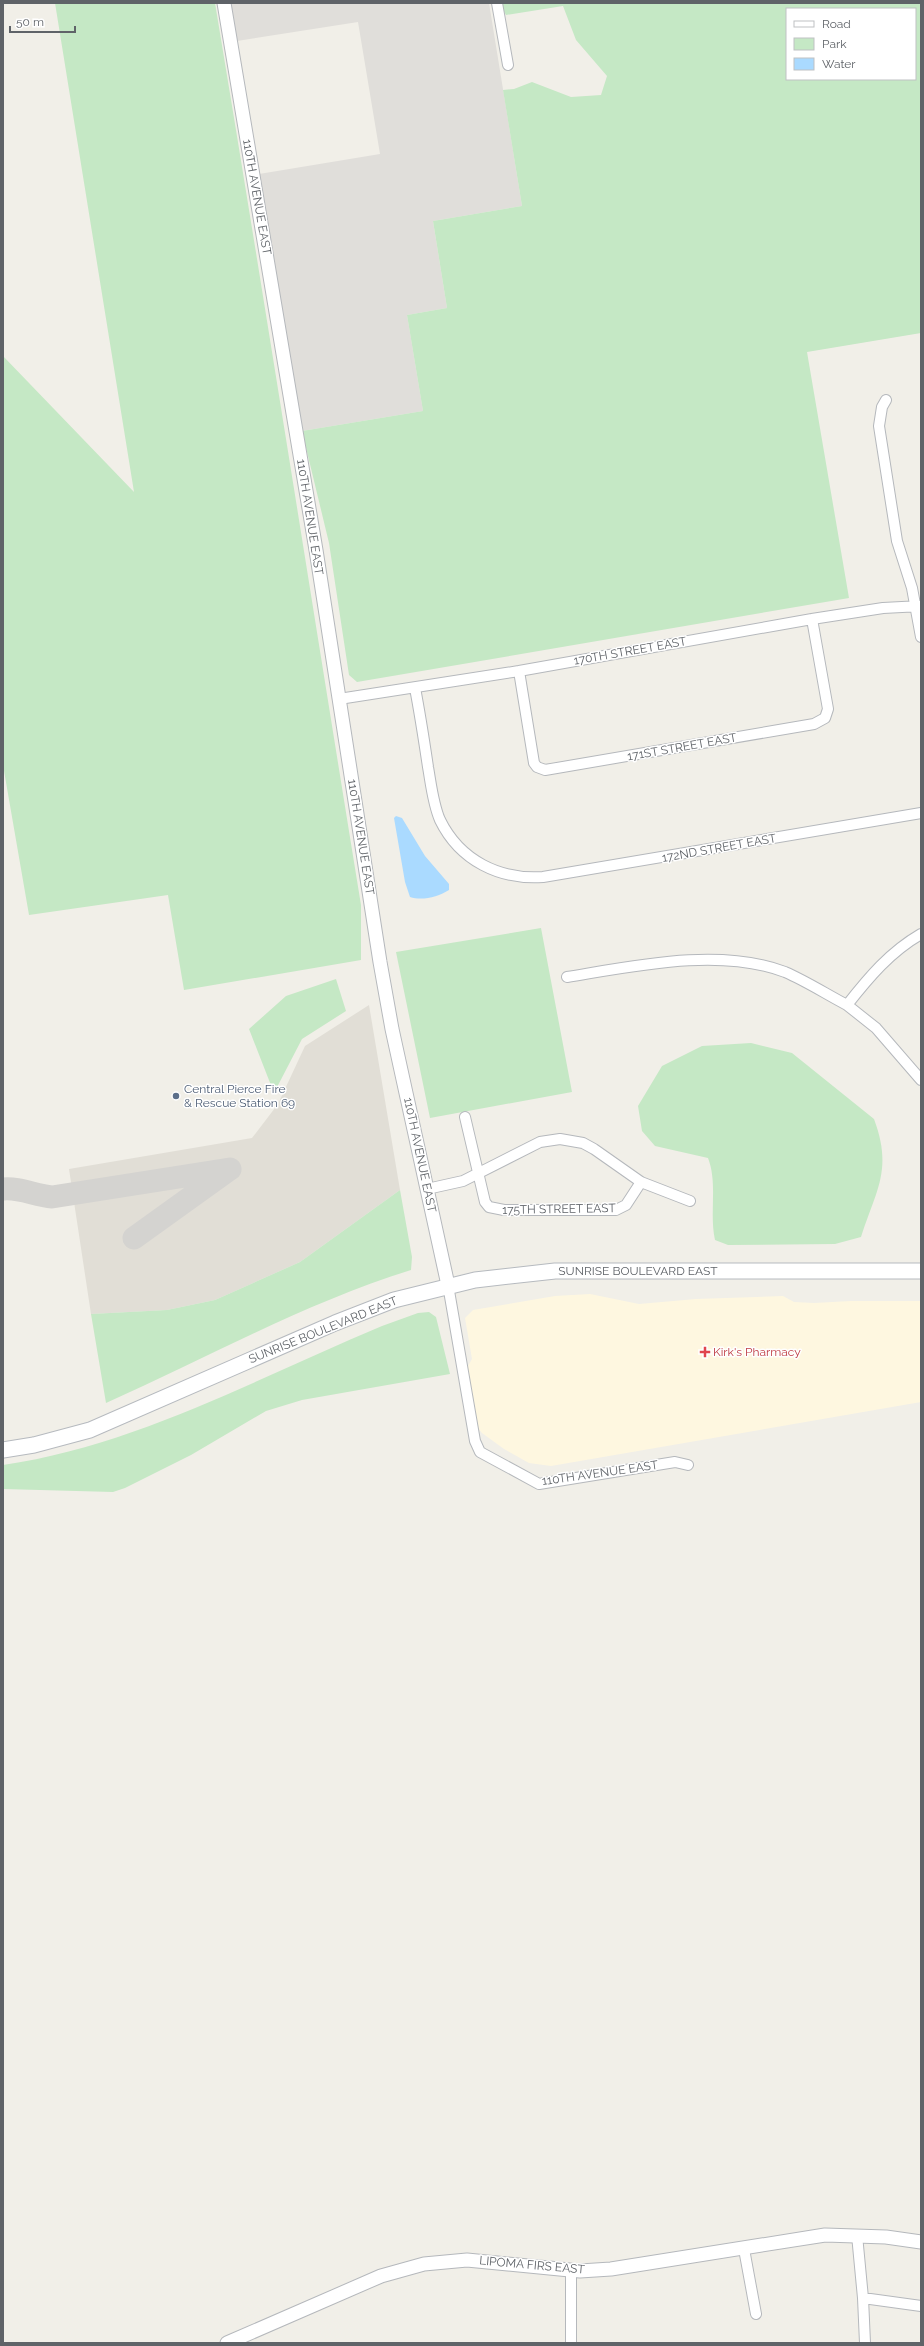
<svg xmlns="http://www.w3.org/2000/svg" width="924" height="2346" font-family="Raleway,sans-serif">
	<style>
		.commercial { fill: #fef7e0 }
		.industrial { fill: #e0deda }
		.education { fill: #e1ded6 }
		.green { fill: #c5e8c5; fill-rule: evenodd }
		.water { fill: #aadaff }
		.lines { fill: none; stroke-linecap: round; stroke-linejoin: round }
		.taxiway { stroke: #d4d3d0; stroke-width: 23 }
		.minor-casing { stroke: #b5b8bc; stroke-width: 12 }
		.tertiary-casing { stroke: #b5b8bc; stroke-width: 15 }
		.secondary-casing { stroke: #b6babf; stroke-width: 17 }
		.minor { stroke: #fff; stroke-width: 10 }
		.tertiary { stroke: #fff; stroke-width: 13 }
		.secondary { stroke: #fff; stroke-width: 15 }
		.service-dot { fill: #5c6f8a; stroke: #fff; stroke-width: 1.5 }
		.health-dot { fill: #e0444e; stroke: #fff; stroke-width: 1.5 }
		.labels { text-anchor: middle; stroke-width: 3; stroke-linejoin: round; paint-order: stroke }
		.street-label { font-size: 12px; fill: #5f6368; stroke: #fff }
		.service-label { font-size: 12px; fill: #4e5e75; stroke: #fff; text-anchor: start }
		.health-label { font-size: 12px; fill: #be3a42; stroke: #fff; text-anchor: start }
	</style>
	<rect width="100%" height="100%" fill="#f1efe8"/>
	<path class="commercial" d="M590,1294l49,10 57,-5 87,-3 11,6 20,1 37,-2h70v101l-370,64 -22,-3 -25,-14 -22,-16 -5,-6 -10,-59 5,-9 -7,-41 8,-8 82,-14z"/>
	<path class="industrial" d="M231,3h258l33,203 -89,15 14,87 -40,7 16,96 -121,20 -43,-257 121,-20 -22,-132 -121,19z"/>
	<path class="education" d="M369,1005l31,185 -100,72 -85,38 -48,10 -76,4 -22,-145 183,-31 26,-34 27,-58z"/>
	<path class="green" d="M55,3h160c50,300 97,601 146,902v55l-177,30 -16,-95 -139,20 -26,-150v-409l131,136z
		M499,3h422v330l-114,19 42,246 -492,84 -8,-7 -20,-132 -27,-112 121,-20 -16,-96 40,-7 -14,-87 89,-15 -19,-116 11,-1 18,-7 39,15 30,-2 6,-19 -31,-36 -13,-34 -57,9zM787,9h128v70h-128z
		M541,928l31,164 -142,26 -34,-166z
		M336,979l10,32 -44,28 -28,54 -25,-64 37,-33z
		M751,1043l41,10 82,66c19,51 2,71 -13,118l-26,7 -107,1 -13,-5c-6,-27 3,-56 -7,-82l-53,-12 -13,-15 -4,-25 24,-40 40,-20z
		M400,1190l12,67 -1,13c-106,33 -204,88 -305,133l-15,-89 76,-4 48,-10 85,-38z
		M429,1312l7,5 14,57 -148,26 -36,11 -75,44 -66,33 -12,4 -110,-3v-24c135,-20 254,-87 379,-139l36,-13z"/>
	<path class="water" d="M396,816l6,2 23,38 24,28v6c-11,7 -27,11 -39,7l-5,-15 -11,-64z"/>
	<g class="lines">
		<path class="taxiway" d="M3,1189c16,-2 33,7 49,8l178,-28 -96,69"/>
		<g class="minor-casing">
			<path id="minor" d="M497,3l11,62
				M886,400l-4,7 -3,19 18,115 15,47 9,49
				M519,671l15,92 3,4 8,3 269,-46 11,-6 3,-9 -16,-90
				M415,688c5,26 9,52 13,79 3,17 5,37 12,53 20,41 60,60 103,57l378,-64
				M339,699l180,-28 293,-52 71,-11 38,-2
				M567,977c67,-11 153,-30 218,-5 21,9 41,22 62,33 22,-28 43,-53 74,-71
				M847,1005l29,23 45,52
				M465,1117l20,85 4,5 15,3h112l10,-5 15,-23
				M427,1189l36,-8 77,-39 20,-3 23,4 11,6 47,33 49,19
				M448,1285l27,156 5,11 59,32 136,-22 13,3
				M857,2235l6,63 2,45
				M744,2249l12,65
				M863,2298l58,8
				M571,2343v-73"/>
		</g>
		<g class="tertiary-casing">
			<path id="tertiary" d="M224,3l92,547 64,412 12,67 56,256
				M227,2343l154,-67 43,-12 43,-4 113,11 31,-2 214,-34 61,2 35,5"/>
		</g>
		<g class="secondary-casing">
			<path id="secondary" d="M3,1450l31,-5 56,-15 245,-107 59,-23 81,-20 80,-9h366"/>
		</g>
		<use href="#minor" class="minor"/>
		<use href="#tertiary" class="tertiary"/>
		<use href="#secondary" class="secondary"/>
	</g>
	<circle class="service-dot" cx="176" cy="1096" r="4"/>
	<path class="health-dot" d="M703 1346h4v4h4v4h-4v4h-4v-4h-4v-4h4z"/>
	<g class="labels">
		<g class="street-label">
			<text transform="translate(257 197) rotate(80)" y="4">110TH AVENUE EAST</text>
			<text transform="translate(310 517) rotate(81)" y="4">110TH AVENUE EAST</text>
			<text transform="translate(630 651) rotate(-10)" y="4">170TH STREET EAST</text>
			<text transform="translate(682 747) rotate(-10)" y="4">171ST STREET EAST</text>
			<text transform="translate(361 837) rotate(81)" y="4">110TH AVENUE EAST</text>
			<text transform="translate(719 848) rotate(-10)" y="4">172ND STREET EAST</text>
			<text transform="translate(420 1155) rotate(78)" y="4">110TH AVENUE EAST</text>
			<text transform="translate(559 1209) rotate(-1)" y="4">175TH STREET EAST</text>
			<text x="638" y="1275">SUNRISE BOULEVARD EAST</text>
			<text transform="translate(323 1330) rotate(-22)" y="4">SUNRISE BOULEVARD EAST</text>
			<text transform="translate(600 1473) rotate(-8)" y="4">110TH AVENUE EAST</text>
			<text transform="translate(532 2265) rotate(5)" y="4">LIPOMA FIRS EAST</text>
		</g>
		<g class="service-label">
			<text x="184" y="1093">Central Pierce Fire<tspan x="184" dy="14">&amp; Rescue Station 69</tspan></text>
		</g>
		<g class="health-label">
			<text x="713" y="1356">Kirk's Pharmacy</text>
		</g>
	</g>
	<rect width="924" height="2346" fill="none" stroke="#5f6368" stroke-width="8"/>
	<rect x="786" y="8" width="130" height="72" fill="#ffffff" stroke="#bfc1c3"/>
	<rect x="794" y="21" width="20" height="6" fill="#ffffff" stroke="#bfc1c3"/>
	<text x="822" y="28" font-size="12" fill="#5f6368">Road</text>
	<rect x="794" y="38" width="20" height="12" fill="#c5e8c5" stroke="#bfc1c3"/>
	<text x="822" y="48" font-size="12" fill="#5f6368">Park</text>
	<rect x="794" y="58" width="20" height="12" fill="#aadaff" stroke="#bfc1c3"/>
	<text x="822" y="68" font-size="12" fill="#5f6368">Water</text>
	<path d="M10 26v6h65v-6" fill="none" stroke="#5f6368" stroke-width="2"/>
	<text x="16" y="26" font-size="12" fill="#5f6368" stroke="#ffffff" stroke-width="3" paint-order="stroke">50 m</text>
</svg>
